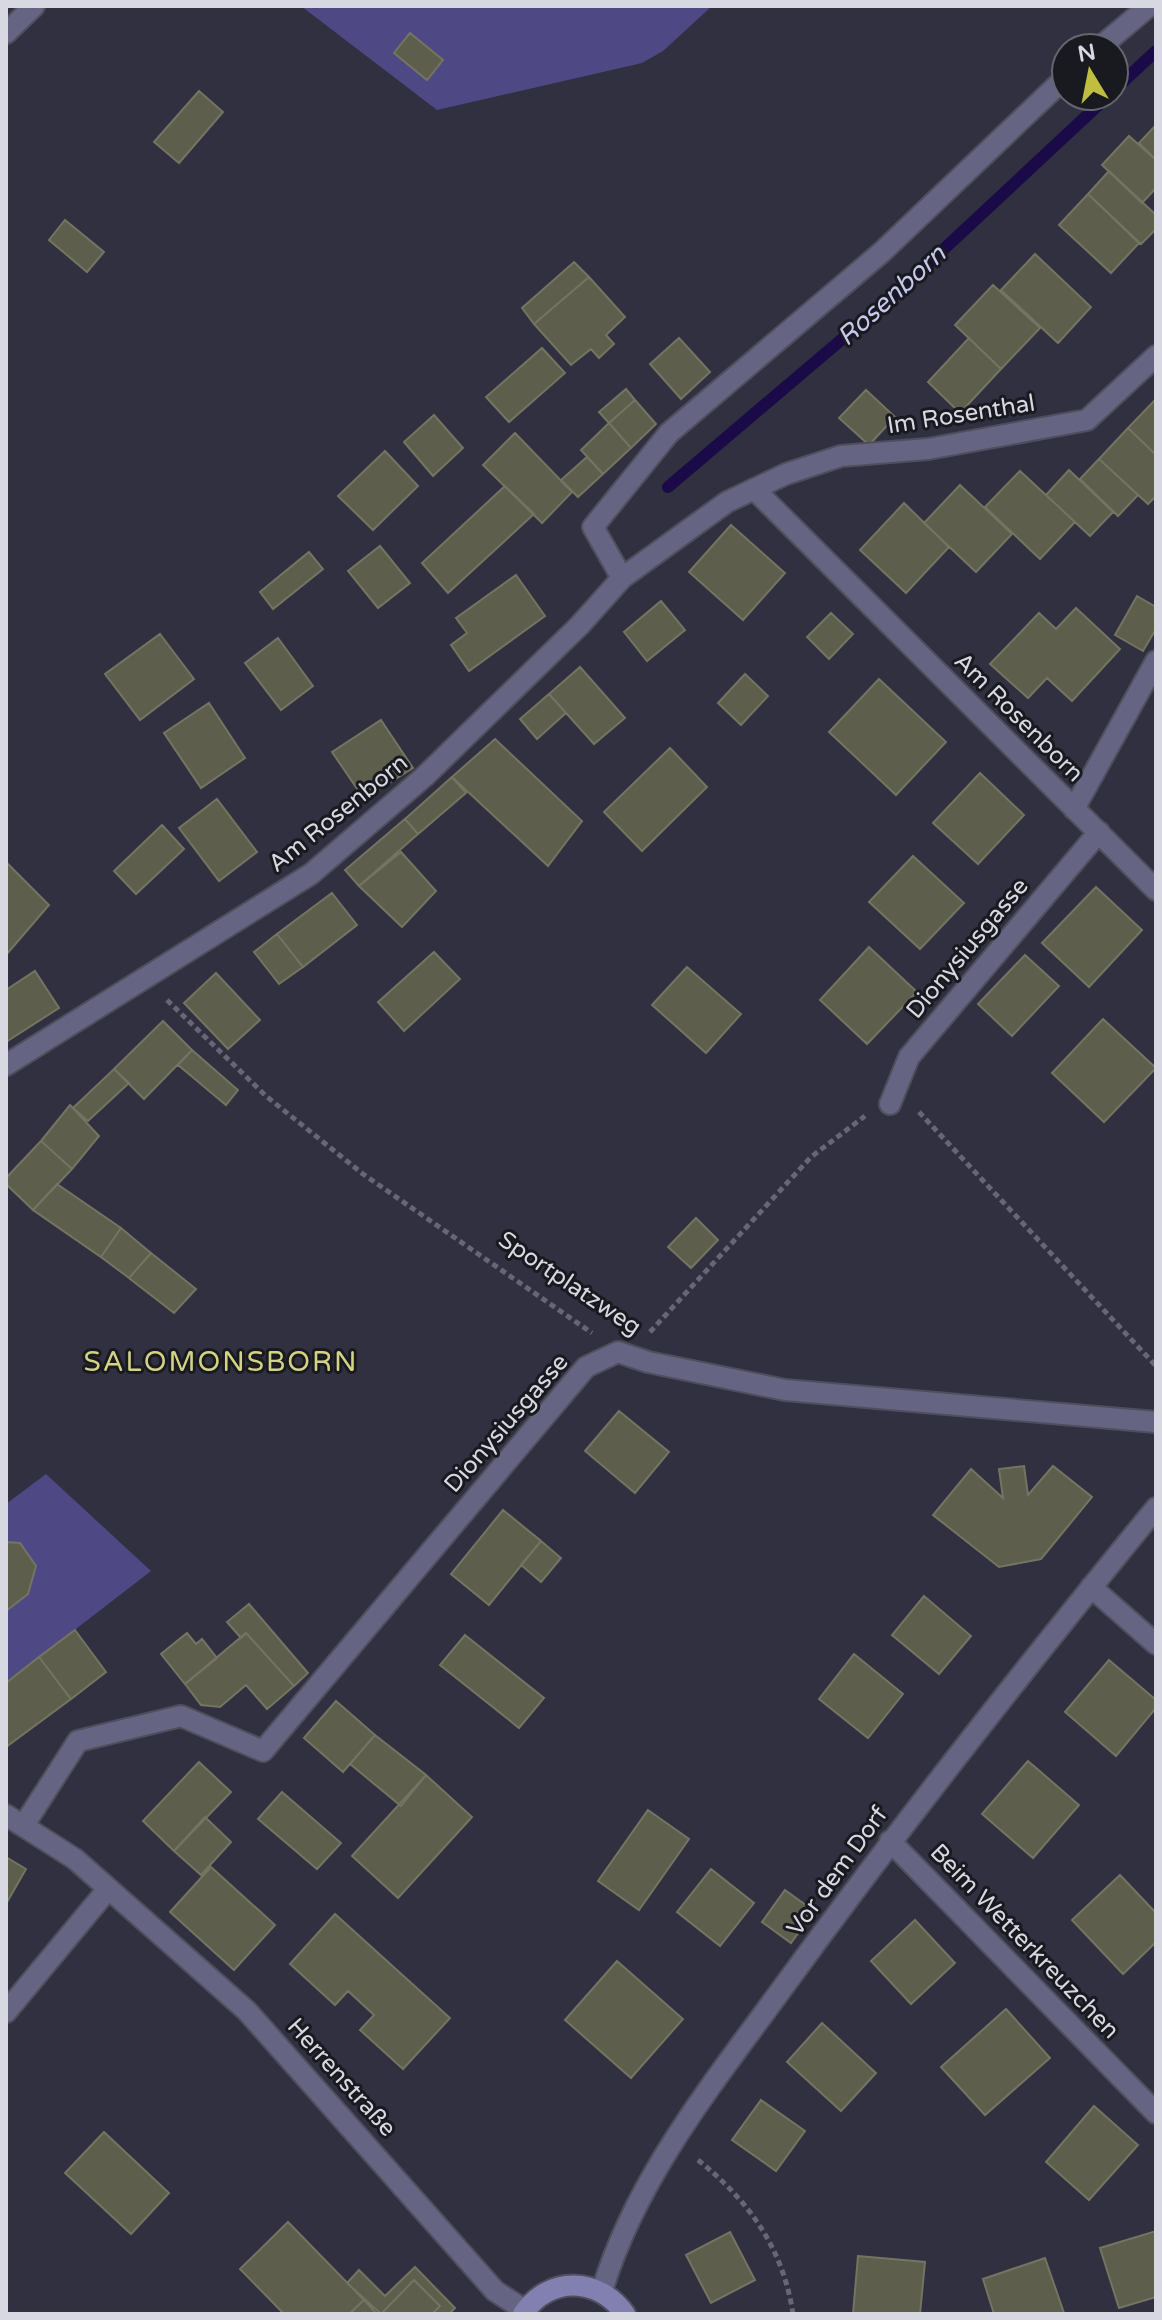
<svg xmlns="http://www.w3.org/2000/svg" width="1162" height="2320" font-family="'Varela Round',sans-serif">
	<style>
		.green { fill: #4e4984 }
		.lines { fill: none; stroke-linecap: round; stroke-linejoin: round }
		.stream { stroke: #1a0a48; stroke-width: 12 }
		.building { fill: #5e5e4c; stroke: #747462; stroke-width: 2 }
		.lane-casing { stroke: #4f4e5d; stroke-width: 24 }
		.street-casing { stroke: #4f4e5d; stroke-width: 24 }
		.secondary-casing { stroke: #4f4e5d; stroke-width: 24 }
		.path { stroke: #676674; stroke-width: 5; stroke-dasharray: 6 4; stroke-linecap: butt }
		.lane { stroke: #656583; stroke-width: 20 }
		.street { stroke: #656583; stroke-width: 20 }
		.secondary { stroke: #8280b0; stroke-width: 20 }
		.labels { text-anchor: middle; stroke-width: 6; stroke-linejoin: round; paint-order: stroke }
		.street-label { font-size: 24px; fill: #d8d8e2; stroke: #191920 }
		.water-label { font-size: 26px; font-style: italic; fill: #c8c8ef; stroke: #191920 }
		.quarter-label { font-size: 28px; letter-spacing: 2px; fill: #d2d385; stroke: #191920 }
	</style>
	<rect width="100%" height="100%" fill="#313040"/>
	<path class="green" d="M301,6h411l-49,45 -21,12 -205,47z
		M46,1474l105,97 -145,112v-72l22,-17 8,-28 -16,-23 -14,-1v-38z"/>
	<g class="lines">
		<path class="stream" d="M1114,90l42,-39
			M668,487l232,-197 208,-194"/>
	</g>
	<path class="building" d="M410,33l33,27 -16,20 -33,-27z
		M199,91l24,21 -44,51 -25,-21z
		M1156,125v35l-17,-17z
		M1129,136l27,24v28l-14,15 -40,-38z
		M1109,171l47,44v14l-15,15 -53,-50z
		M1088,194l51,49 -28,30 -52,-48z
		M65,220l39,32 -17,20 -38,-32z
		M1035,254l56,53 -33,36 -57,-53z
		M574,262l15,15 -55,47 -12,-16z
		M589,277l36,40 -19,18 8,9 -15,14 -8,-9 -20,16 -37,-41z
		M993,285l47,43 -39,41 -46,-44z
		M679,338l31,34 -29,27 -31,-35z
		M969,338l32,31 -41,44 -32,-31z
		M542,348l23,25 -56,49 -23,-25z
		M626,389l9,11 -26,23 -10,-11z
		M866,390l29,27 -26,28 -30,-27z
		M1156,399v56l-28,-27z
		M635,400l21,24 -25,24 -22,-25z
		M434,415l29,33 -30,28 -29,-34z
		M609,423l22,25 -28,26 -22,-24z
		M1128,428l28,27v41l-8,8 -49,-45z
		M515,433l57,59 -30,31 -59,-58z
		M385,451l33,35 -45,44 -35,-34z
		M587,457l16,17 -25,23 -17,-17z
		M1099,459l39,36 -20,21 -38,-37z
		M1069,470l44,42 -23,24 -44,-41z
		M1020,471l55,51 -35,37 -55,-52z
		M960,485l52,49 -36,38 -52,-49z
		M505,486l29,28 -86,79 -26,-30z
		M904,503l45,44 -43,46 -46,-43z
		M731,525l54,48 -42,47 -54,-48z
		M380,546l30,37 -32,25 -30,-37z
		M309,552l14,17 -50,40 -13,-17z
		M516,575l29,41 -76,55 -18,-26 16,-12 -11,-15z
		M1137,596l19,11v22l-13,22 -28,-16z
		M661,601l24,29 -38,31 -23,-29z
		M1076,608l44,41 -48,52 -25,-23 -19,20 -38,-34 49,-51 17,16z
		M831,613l22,21 -24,25 -22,-22z
		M160,634l34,45 -54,41 -35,-46z
		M278,638l35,48 -32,24 -36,-47z
		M580,667l45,51 -31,26 -45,-50z
		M745,674l23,22 -27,29 -23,-22z
		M879,679l67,63 -50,53 -67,-63z
		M549,694l17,19 -29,26 -17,-20z
		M209,703l36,55 -44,30 -37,-55z
		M381,720l32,48 -49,31 -32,-47z
		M495,739l87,82 -34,45 -96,-89z
		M670,748l37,39 -65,64 -38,-39z
		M980,773l44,42 -46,49 -45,-41z
		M452,777l14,16 -48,41 -13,-15z
		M217,799l40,53 -38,29 -40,-53z
		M405,819l13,15 -59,52 -14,-16z
		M162,825l22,24 -48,45 -22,-23z
		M401,852l35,39 -34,36 -43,-41z
		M913,856l51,47 -44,46 -51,-47z
		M6,862l43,43 -43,50z
		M1096,887l46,43 -53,57 -47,-44z
		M332,893l25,32 -54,42 -26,-33z
		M277,934l26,33 -24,17 -25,-32z
		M869,947l48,45 -50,52 -47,-44z
		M434,952l26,27 -56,52 -26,-29z
		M1025,955l34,31 -47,50 -34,-32z
		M687,967l54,47 -35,39 -54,-48z
		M35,971l24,37 -53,34v-52z
		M216,973l44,47 -32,29 -44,-46z
		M1103,1019l53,49 -52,54 -52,-49z
		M163,1021l29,29 -48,49 -30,-30z
		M192,1050l46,40 -12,15 -48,-40z
		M114,1069l15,14 -41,38 -15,-13z
		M70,1105l29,31 -27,33 -31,-28z
		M41,1141l31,28 -39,41 -27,-26v-6z
		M57,1184l64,44 -20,29 -68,-47z
		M696,1218l22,22 -27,28 -23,-21z
		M121,1228l30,25 -22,25 -28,-21z
		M151,1253l45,36 -22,24 -45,-35z
		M619,1411l50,41 -34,41 -50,-42z
		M1024,1466l4,29 25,-29 39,31 -51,62 -42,8 -66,-52 38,-46 32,29 -4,-29z
		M503,1510l38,31 -52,64 -38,-31z
		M541,1541l20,17 -20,24 -20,-17z
		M6,1542l14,1 16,23 -8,28 -22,17z
		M924,1596l47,40 -32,38 -47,-39z
		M249,1604l59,69 -14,13 -48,-53 -5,5 -14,-16z
		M75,1630l31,42 -35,27 -32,-42z
		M187,1633l9,11 6,-5 15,19 -32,26 -24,-30z
		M246,1633l48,53 -27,23 -21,-24 -26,22 -19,-2 -16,-21z
		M465,1635l79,63 -25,30 -79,-63z
		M854,1654l49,40 -35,44 -49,-39z
		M39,1657l32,42 -65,48v-64z
		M1109,1660l47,40v8l-40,48 -51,-44z
		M336,1701l39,34 -32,37 -39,-34z
		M375,1735l51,40 -25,31 -51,-42z
		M1028,1761l51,44 -46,53 -51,-44z
		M199,1762l32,30 -57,59 -31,-30z
		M426,1775l46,42 -74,81 -46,-42z
		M282,1792l59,51 -24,26 -59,-50z
		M648,1810l41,29 -50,71 -41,-29z
		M205,1817l26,25 -30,33 -27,-24z
		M6,1857l20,12 -20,35z
		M211,1867l64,58 -41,45 -64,-58z
		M711,1869l43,34 -34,43 -43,-34z
		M1120,1875l36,38v29l-33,32 -51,-54z
		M785,1890l29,21 -23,32 -29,-21z
		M335,1914l115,104 -47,51 -43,-39 14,-15 -26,-24 -13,14 -45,-41z
		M915,1920l40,43 -44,41 -40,-43z
		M617,1961l66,58 -52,59 -66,-58z
		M1006,2009l44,49 -65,57 -44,-48z
		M822,2023l54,50 -35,38 -54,-49z
		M761,2100l44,31 -29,40 -44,-31z
		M1094,2106l44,39 -49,55 -43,-38z
		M104,2132l65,61 -38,41 -66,-61z
		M288,2222l76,78 -15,14h-65l-44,-45z
		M1156,2231v66l-37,11 -19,-60z
		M730,2232l25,48 -44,23 -25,-48z
		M858,2256l67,6 -5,52h-67z
		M1045,2258l19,55 -70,1 -11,-35z
		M415,2267l40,41 -6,6h-17l8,-8 -26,-26 -33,34 -34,-31 12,-13 26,26z
		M414,2280l26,26 -8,8h-51z
		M364,2300l13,14h-28z"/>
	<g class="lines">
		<g class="lane-casing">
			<path id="lane" d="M6,2012l102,-123"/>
		</g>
		<g class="street-casing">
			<path id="street" d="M6,33l28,-27
				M1099,48l50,-42
				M754,489l402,401
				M622,578l105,-76 59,-28 55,-18 87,-7 159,-29 69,-64
				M1074,809l82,-148
				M6,1065l305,-191 114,-98 155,-151 42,-47 -29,-51 76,-94 213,-181 184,-175
				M890,1104l19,-47 190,-225
				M1091,1587l65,57
				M6,1815l69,44 172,152 248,280 31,20
				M24,1825l54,-84 103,-25 82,35 323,-384 32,-15 30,10 137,28 371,32
				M890,1841l266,272
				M602,2291c34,-114 113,-210 182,-305 119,-163 244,-322 372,-478"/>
		</g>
		<g class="secondary-casing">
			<path id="secondary" d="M523,2314c26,-39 76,-37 102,0"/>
		</g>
		<path class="path" d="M167,1000l99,96 97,78 229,159
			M919,1112l237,254
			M650,1332l161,-175 54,-41
			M698,2160c51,41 85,88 95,154"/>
		<use href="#lane" class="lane"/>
		<use href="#street" class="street"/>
		<use href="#secondary" class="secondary"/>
	</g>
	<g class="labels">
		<g class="street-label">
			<text transform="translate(961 414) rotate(-9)" y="8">Im Rosenthal</text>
			<text transform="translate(1019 717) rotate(45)" y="8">Am Rosenborn</text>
			<text transform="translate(338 813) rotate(-39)" y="8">Am Rosenborn</text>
			<text transform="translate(967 948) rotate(-50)" y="8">Dionysiusgasse</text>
			<text transform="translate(570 1283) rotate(34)" y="8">Sportplatzweg</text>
			<text transform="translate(506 1423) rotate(-49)" y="8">Dionysiusgasse</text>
			<text transform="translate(837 1871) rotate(-54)" y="8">Vor dem Dorf</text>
			<text transform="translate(1025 1941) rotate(46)" y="8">Beim Wetterkreuzchen</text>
			<text transform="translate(342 2077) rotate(48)" y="8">Herrenstraße</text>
		</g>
		<g class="water-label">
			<text transform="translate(891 295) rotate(-42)" y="9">Rosenborn</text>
		</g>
		<g class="quarter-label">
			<text x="221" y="1371">SALOMONSBORN</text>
		</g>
	</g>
	<rect width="1162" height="2320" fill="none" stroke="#d8d8e2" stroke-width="16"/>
	<g transform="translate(1090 72) rotate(350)"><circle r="38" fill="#191920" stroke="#65656e" stroke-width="2"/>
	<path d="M0-6L14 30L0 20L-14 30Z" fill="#bfbe41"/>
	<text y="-12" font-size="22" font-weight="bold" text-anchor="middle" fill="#d8d8e2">N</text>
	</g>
</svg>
